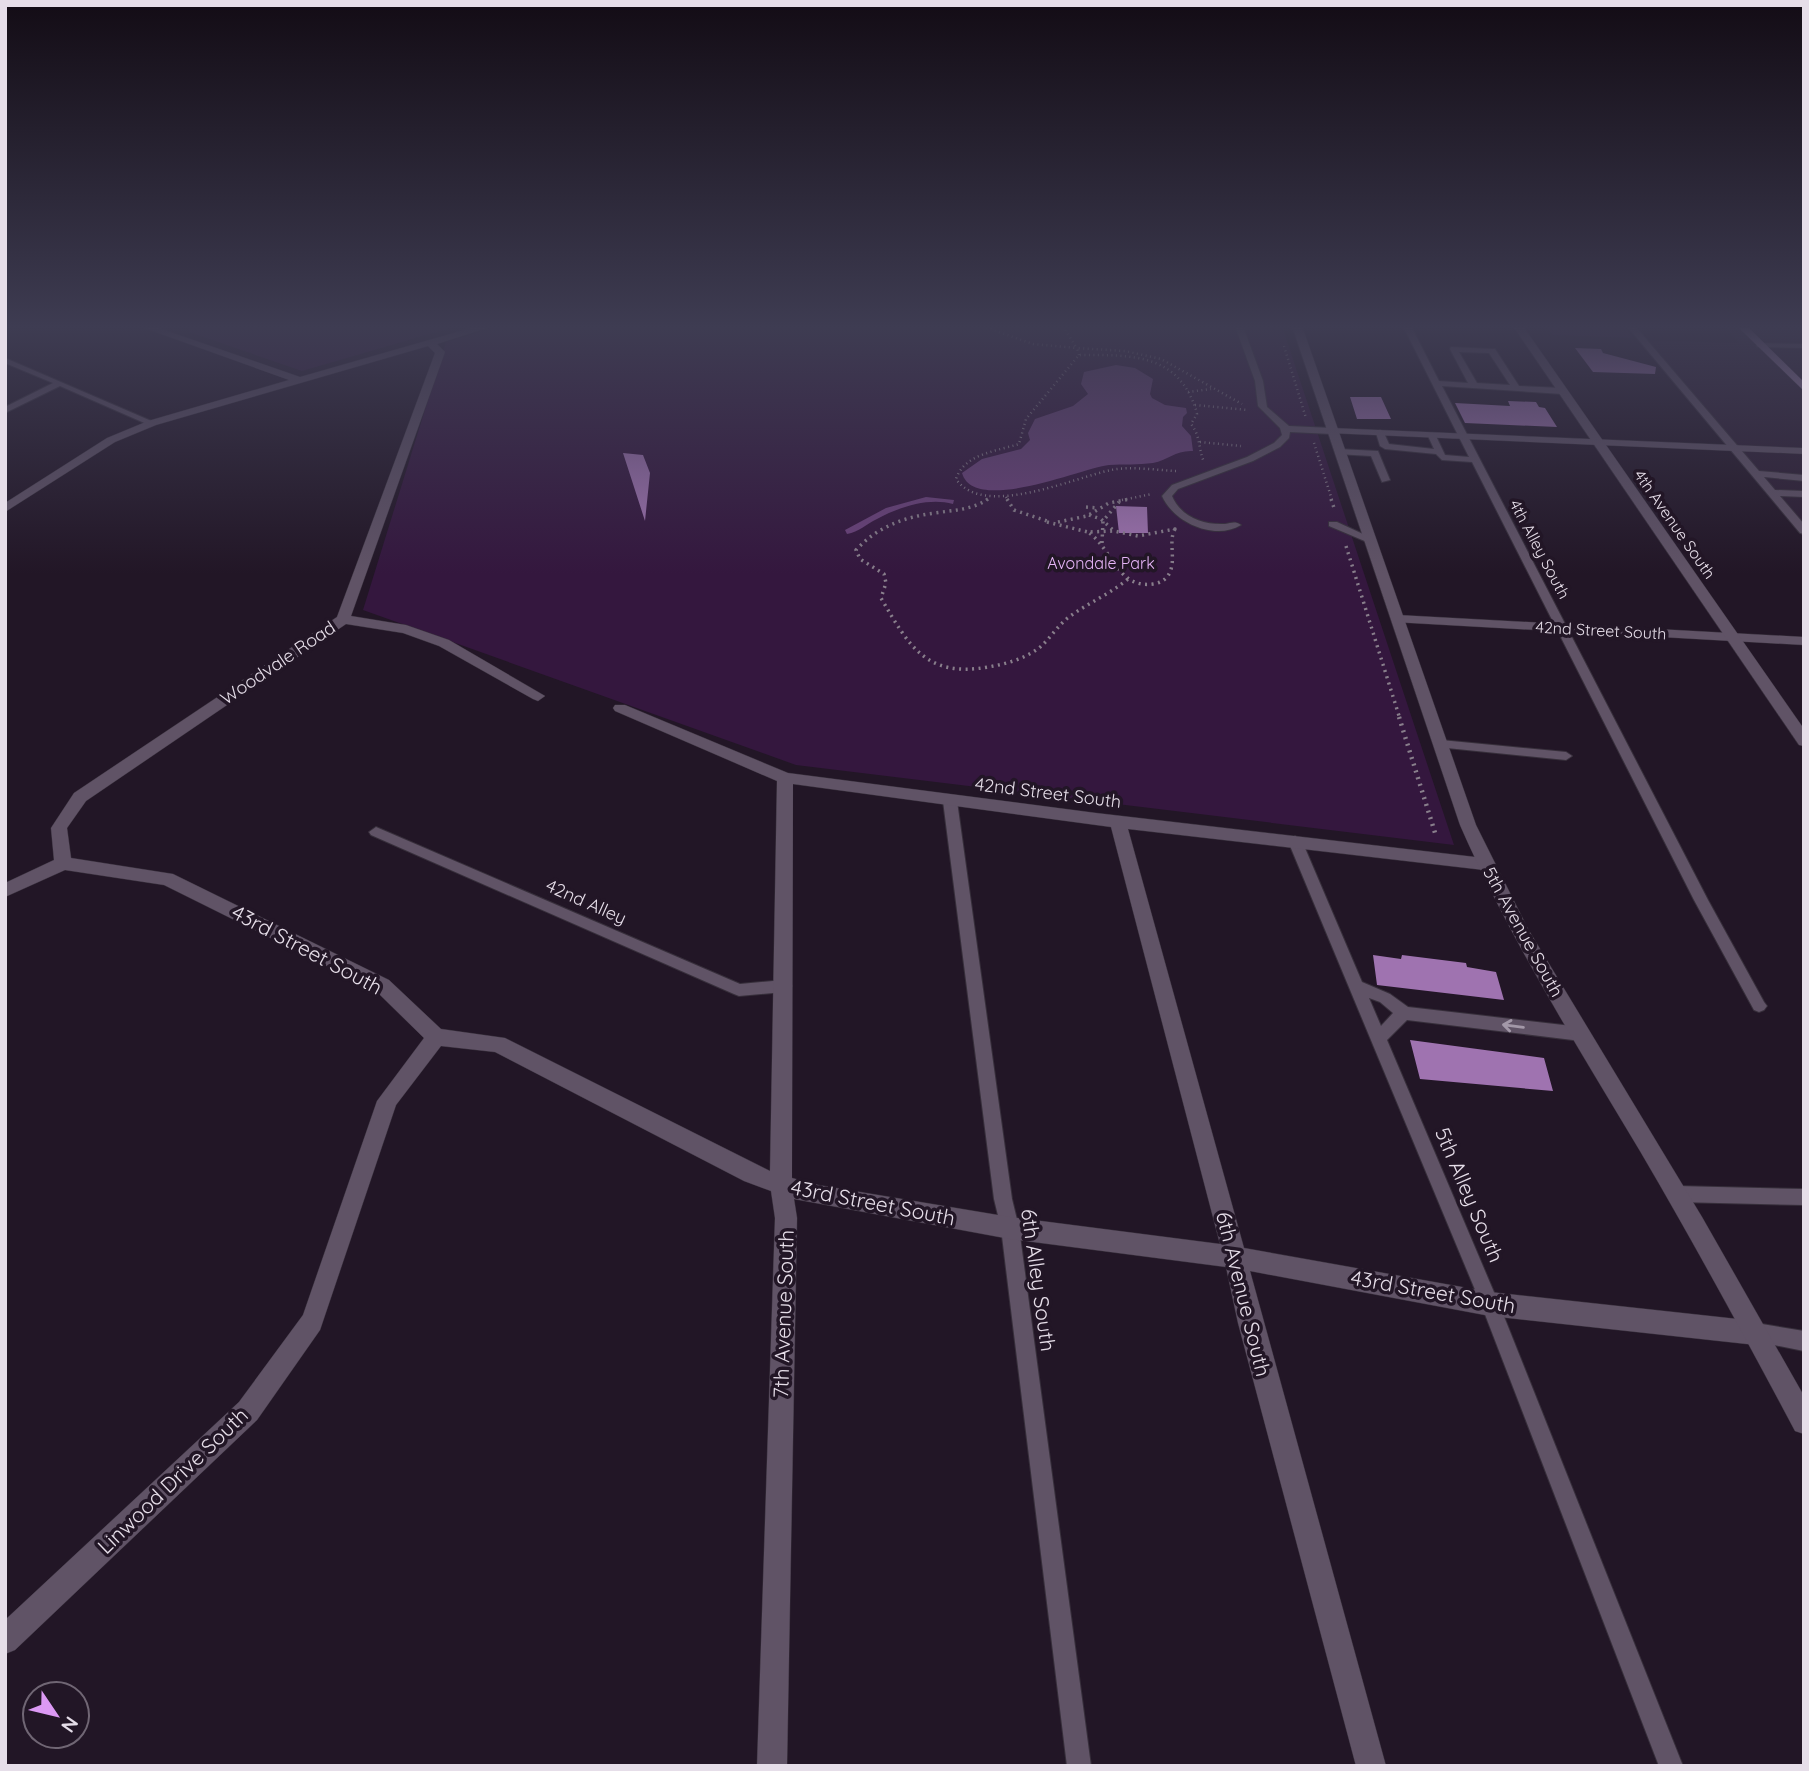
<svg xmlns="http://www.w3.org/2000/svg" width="1809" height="1771" font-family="Quicksand,sans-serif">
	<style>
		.built { fill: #2c1d32 }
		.green { fill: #34173e }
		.water { fill: #6c427c }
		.building { fill: #9f73b0 }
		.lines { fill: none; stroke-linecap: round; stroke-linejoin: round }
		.service-casing { stroke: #372f3b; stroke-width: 2 }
		.minor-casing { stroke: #372f3b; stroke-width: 1 }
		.tertiary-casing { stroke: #372f3b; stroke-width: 1 }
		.primary-casing { stroke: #372f3b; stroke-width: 1 }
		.path-far2 { stroke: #897f8c; stroke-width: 2.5; stroke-dasharray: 1 3.5; stroke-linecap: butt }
		.path-far1 { stroke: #897f8c; stroke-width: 3.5; stroke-dasharray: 2 4.5; stroke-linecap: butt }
		.path { stroke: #897f8c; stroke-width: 4.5; stroke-dasharray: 2 5; stroke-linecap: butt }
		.service { fill: #605366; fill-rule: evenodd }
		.minor { fill: #605366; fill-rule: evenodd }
		.tertiary { fill: #605366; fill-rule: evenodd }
		.primary { fill: #a688b2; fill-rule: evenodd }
		.oneway { stroke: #a398a8 }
		.labels { text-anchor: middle; stroke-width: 7; stroke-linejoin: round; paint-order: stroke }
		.far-street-label { font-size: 16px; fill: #e6dee9; stroke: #221626 }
		.far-park-label { font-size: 16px; fill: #e6b5f8; stroke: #221626 }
		.street-label { font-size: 18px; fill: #e6dee9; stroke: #221626 }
		.near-street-label { font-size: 21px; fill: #e6dee9; stroke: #221626 }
	</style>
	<rect width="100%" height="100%" fill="#221626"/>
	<path class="built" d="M1724,326h80v212l-167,-198 102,3z"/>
	<path class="green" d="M190,326h267l-155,45 -113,-39z
		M500,326h782l172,519 -658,-80 -433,-155 83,-268z
		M1546,326h78l9,12 -80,-3z"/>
	<path class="water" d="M1116,365l19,3 18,11 -3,15 2,4 13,7 21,3 1,5 -4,4 -1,9 9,10 2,15c-17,-1 -25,9 -40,12 -15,2 -30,1 -44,2 -27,3 -135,50 -147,8l20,-14 39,-10 9,-9 -2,-7 7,-14 38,-13 15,-12 -7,-10 3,-12z
		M926,497l28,3 -1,4c-24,-7 -54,3 -76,15 -11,5 -18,13 -30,15l-2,-4 41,-22z"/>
	<path class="building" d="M1575,348l26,1 2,4 53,14 -1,7 -62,-2z
		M1350,397h31l10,22h-34z
		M1508,401l28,1 3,5 6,1 12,19 -92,-4 -10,-20 55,3z
		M623,453l20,2 7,18 -5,48z
		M1116,506l31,1 1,26h-29z
		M1373,955l28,4 1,-4 64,8 1,4 29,5 8,28 -127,-15z
		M1410,1040l134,18 9,33 -133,-12z"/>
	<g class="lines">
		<g class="service-casing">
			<path id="service" d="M1235,326h8l20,55 4,26 22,19 43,2 4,3 -4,3 -42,-2 -1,6 -9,9 -27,14 -75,28 -6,7c9,21 31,29 53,28 7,-1 10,-3 16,1 -26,16 -67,-2 -79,-29l10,-11 75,-28 27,-14 8,-8 -2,-7 -22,-22 -3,-25z
				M1403,326h8l28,55 29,2 -18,-34 1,-2 41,2h3l24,37 43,2 4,3 -4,3 -120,-8 266,514 56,102 3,4 -3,4 -5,2 -5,-2 -60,-110 -222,-438 -30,-2 -6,-6 -51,-5 -5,-3 -4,-13 4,-3 4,3 5,11 45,5 -6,-13 4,-3 4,3 9,19 24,2zM1459,352l30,1 21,32 -33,-2z
				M1627,326h8l124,145 45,4v6l-40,-4 11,13 29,1v6l-24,-1 24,28v10l-4,-1z
				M1760,343l44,1v4l-47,-1 -1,-2z
				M5,358l151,65 -7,2 -89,-39 -55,27v-6l48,-24 -48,-20z
				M1339,449l39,2 12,29 -8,2 -11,-26 -35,-2v-4z
				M1329,522h8l39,18 -9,2 -38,-16z
				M1441,740l125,12 6,4 -6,4 -129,-13 -2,-3z
				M950,796l7,5 55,398 7,29 72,538h-24l-66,-538 -7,-29 -51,-398z
				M376,827l364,157 44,-4 5,2 3,4 -3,4 -5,2 -45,4 -5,-2 -363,-159 -2,-3z
				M1295,836l7,5 60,141 28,12 18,13 173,20 6,2 2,5 -2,5 -6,2 -174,-21 -20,20 112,264 184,462h-24l-178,-462 -193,-463zM1369,998l11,4 13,11 -12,13z
				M1677,1186l127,3v16l-127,-3 -6,-2 -3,-6 3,-6z
				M1756,1323l48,8v20l-55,-11 -3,-7 3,-7z"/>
		</g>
		<g class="minor-casing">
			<path id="minor" d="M139,326h14l147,51 178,-51h15l-56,18 8,8 -94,264 55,9 43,15 96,56 -7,5 -5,-2 -94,-53 -36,-13 -57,-9 -260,177 -19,27 4,30 102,16 216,106 52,49 64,9 265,133 7,-390 -162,-70 -2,-3 2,-3h10l163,68 308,40 388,45 6,2 3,4 -3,4 -6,2 -356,-41 116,419 246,44 266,29 8,4 4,8 -4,8 -8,4 -266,-29 -240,-45 136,495h-30l-118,-443 -12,-56 -216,-28 -216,-40 3,19 -10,548h-30l18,-548 -4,-27 -27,-10 -249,-129 -54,-6 -45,59 -76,225 -63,90 -242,230 -10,4v-34l234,-218 64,-87 74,-214 47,-63 -49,-48 -211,-105 -99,-15 -60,27v-14l49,-23 -3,-32 23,-35 263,-176 98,-264 -7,-7 -272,79 -41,17 -110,70v-9l102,-65 41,-17 141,-41zM793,784l318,43 109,417 -210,-27 -192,-32 -26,-7z
				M1332,428l472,20v6l-476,-21 -2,-2z
				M1398,615l406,22v8l-411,-23v-6z"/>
		</g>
		<g class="tertiary-casing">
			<path id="tertiary" d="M1292,326h10l174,499 52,104 174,288 102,179v38l-9,-3c-50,-94 -101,-188 -155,-280 -64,-107 -130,-212 -180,-326z
				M1513,326h10l281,403v17l-5,-1z"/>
		</g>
		<g class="primary-casing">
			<path id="primary" d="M1737,326h10l57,56v9z"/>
		</g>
		<path class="path-far2" d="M982,326l51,18 44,4
			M1063,326l13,21
			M1284,346l22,72
			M1079,355l-2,-7 48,3 36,8 81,45
			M1188,392l23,-3
			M1195,405l53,5
			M1200,442l41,4
			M1314,443l18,57
			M1176,471c-21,-1 -45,-5 -65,-1 -38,8 -128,49 -155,9 8,-25 41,-28 63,-35l7,-25 53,-64c52,0 99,-2 117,55l1,4 -6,10c10,13 7,24 13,38
			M1006,497l2,3
			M986,500l3,-2
			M1122,500l30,-6"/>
		<path class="path-far1" d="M988,499c-16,11 -34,11 -53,14 -31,4 -58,14 -79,37l4,9 24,15 2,9 -5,15c28,48 45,80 107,69 18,-3 36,-8 51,-19 11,-9 18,-22 30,-31 19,-14 41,-23 59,-38
			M1007,499l7,11 36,12
			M1331,499l4,12
			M1086,507l13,1
			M1089,515l12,4 12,11
			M1047,522l41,10
			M1058,522l29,-6 22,-13 21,-4
			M1175,529c-7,12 1,29 -5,43 -3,7 -9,11 -17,12 -36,5 -41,-36 -65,-52l26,-1 24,5z
			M1102,543l1,-22 16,-19
			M1346,546l54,173"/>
		<path class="path" d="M1399,717l37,119"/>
		<use href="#service" class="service"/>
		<use href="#minor" class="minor"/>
		<use href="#tertiary" class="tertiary"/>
		<use href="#primary" class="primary"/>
	</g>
	<defs><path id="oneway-shaft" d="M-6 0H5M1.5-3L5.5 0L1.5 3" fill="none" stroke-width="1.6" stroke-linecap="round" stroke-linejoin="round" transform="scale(1.75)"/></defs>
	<use class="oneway" href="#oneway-shaft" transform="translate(1513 1026) rotate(-173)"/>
	<linearGradient id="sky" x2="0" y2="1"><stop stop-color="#130c15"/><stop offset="0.57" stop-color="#3e3c52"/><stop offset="1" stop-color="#3e3c52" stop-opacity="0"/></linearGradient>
	<rect width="1809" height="574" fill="url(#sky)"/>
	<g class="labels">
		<g class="far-street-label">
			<text transform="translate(1675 524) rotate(55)" y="6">4th Avenue South</text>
			<text transform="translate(1540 549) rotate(62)" y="6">4th Alley South</text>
			<text transform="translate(1601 630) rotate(3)" y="6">42nd Street South</text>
		</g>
		<g class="far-park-label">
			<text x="1101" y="569">Avondale Park</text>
		</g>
		<g class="street-label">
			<text transform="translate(278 663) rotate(-34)" y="6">Woodvale Road</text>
			<text transform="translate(1048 793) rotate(7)" y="6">42nd Street South</text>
			<text transform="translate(586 902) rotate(24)" y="6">42nd Alley</text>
			<text transform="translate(1523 932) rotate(61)" y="6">5th Avenue South</text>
		</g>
		<g class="near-street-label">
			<text transform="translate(307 950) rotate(28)" y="7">43rd Street South</text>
			<text transform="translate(1469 1195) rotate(67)" y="7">5th Alley South</text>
			<text transform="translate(873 1203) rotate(11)" y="7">43rd Street South</text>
			<text transform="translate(1038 1280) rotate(82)" y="7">6th Alley South</text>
			<text transform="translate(1433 1292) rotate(10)" y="7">43rd Street South</text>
			<text transform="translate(1243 1294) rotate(76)" y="7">6th Avenue South</text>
			<text transform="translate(784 1314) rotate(-88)" y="7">7th Avenue South</text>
			<text transform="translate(173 1481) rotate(-44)" y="7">Linwood Drive South</text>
		</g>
	</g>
	<rect width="1809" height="1771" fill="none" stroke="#e6dee9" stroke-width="14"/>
	<g transform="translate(56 1715) rotate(125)"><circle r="33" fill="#221626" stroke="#706674" stroke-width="2"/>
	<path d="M0-5L12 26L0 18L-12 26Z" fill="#dc99f4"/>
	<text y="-10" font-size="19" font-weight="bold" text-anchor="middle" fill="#e6dee9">N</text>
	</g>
</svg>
